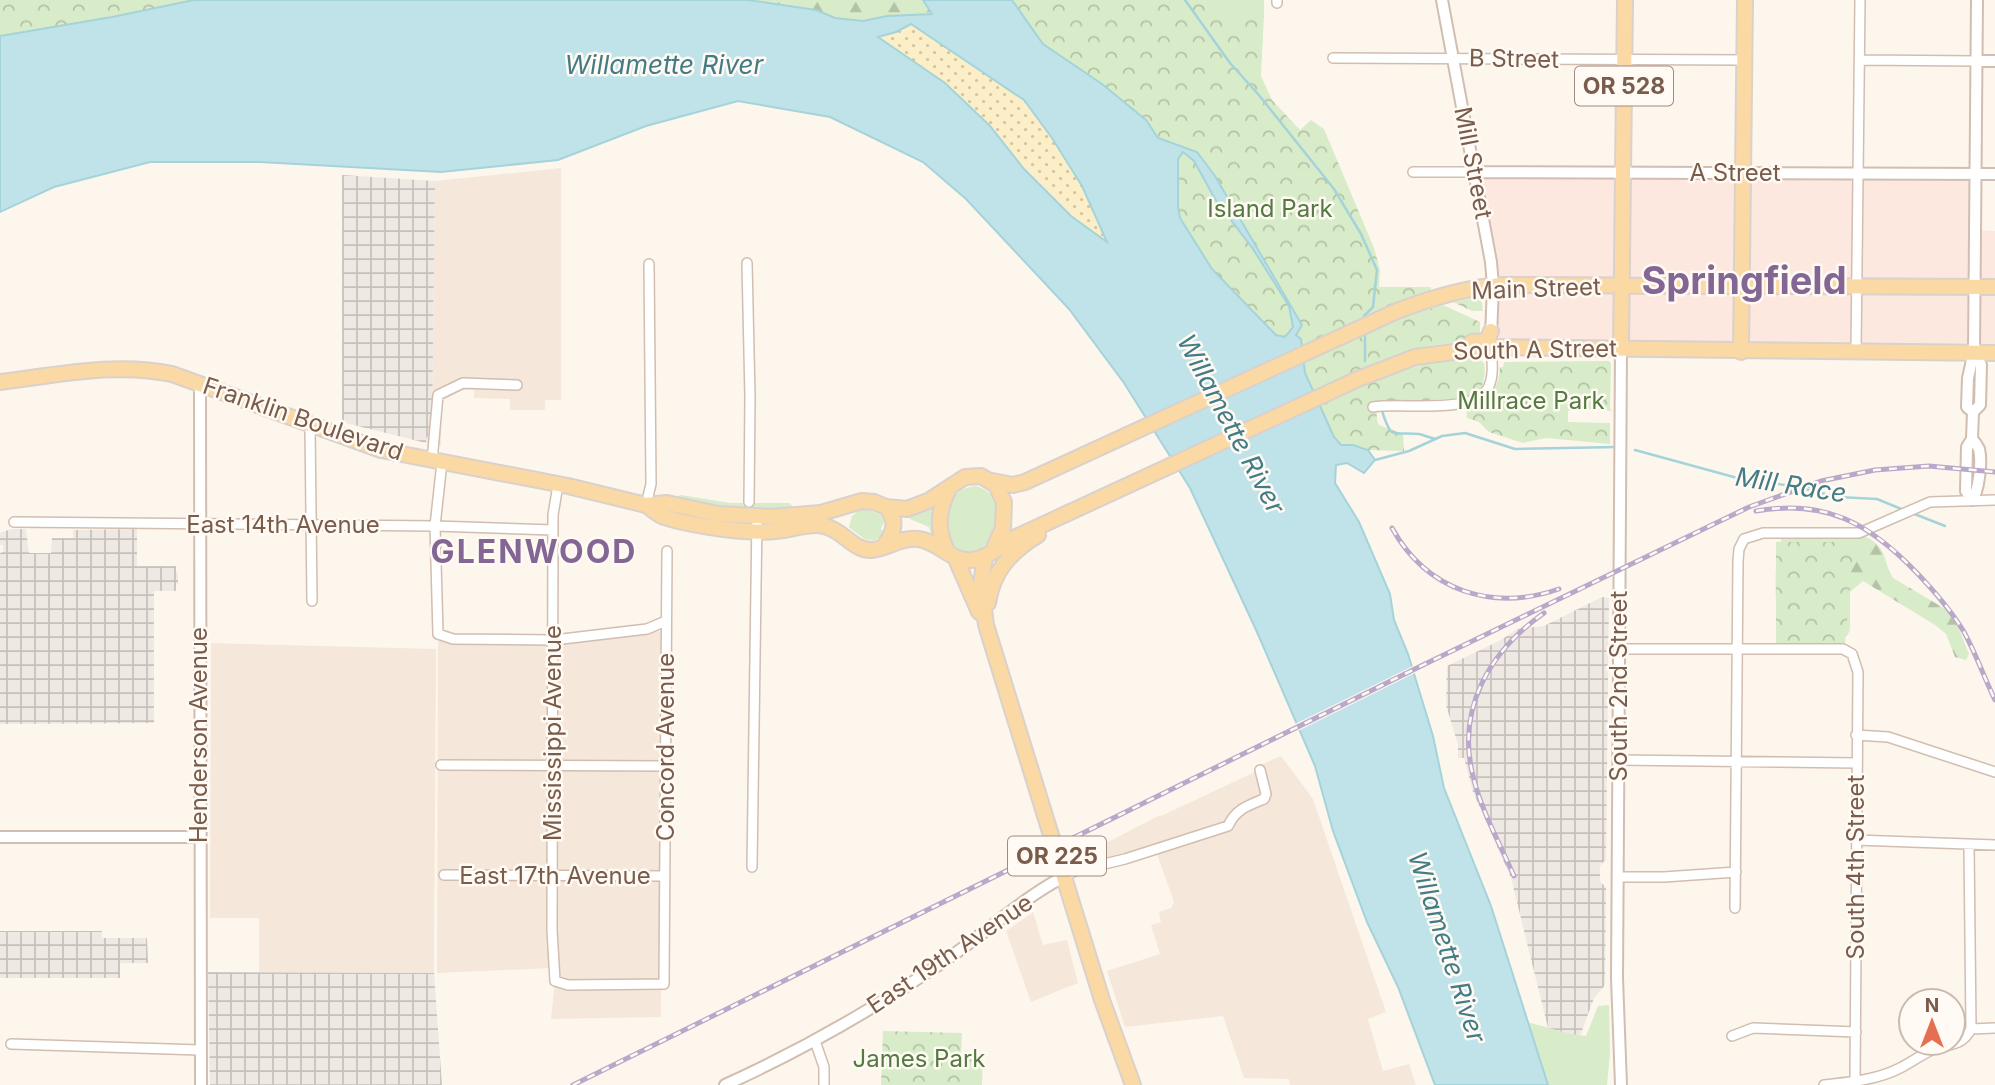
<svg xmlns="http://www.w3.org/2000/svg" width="1995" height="1085" font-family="Inter,sans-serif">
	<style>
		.residential { fill: #f5e8da }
		.commercial { fill: #fde8e0 }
		.industrial { fill: url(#industrial-grid) }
		.green { fill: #d8ecc9 }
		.forest { fill: url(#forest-firs) }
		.sand { fill: url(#sand-dots) }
		.park { fill: url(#park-crowns) }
		.water { fill: #bfe3e8; stroke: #a5d3da; stroke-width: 2; fill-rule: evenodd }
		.pier { fill: #fdf6ec }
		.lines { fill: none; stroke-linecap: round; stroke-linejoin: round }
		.stream { stroke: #a5d3da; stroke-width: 2.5 }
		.minor-casing { stroke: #d1beb0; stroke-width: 12 }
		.tertiary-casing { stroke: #d1beb0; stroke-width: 14 }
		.primary-casing { stroke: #dad1cd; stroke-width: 18 }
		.minor { stroke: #fff; stroke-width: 9 }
		.tertiary { stroke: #fff; stroke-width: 10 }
		.primary { stroke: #fbd9a5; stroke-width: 14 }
		.rail-casing { stroke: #b9a8c9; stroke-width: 5 }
		.rail { stroke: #fffaf3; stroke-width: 2.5; stroke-dasharray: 8; stroke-linecap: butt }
		.labels { text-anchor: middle; stroke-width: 5; stroke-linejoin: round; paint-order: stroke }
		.shield { fill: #fffaf3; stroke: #a28b7f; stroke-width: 2 }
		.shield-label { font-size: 23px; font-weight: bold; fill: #7a5c4d }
		.street-label { font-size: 24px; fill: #7a5c4d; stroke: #fffaf3 }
		.park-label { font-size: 24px; fill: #537a41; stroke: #fffaf3 }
		.water-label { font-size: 26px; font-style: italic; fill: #437c86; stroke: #fffaf3 }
		.district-label { font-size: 32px; font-weight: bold; letter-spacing: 2px; fill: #846695; stroke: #fffaf3 }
		.town-label { font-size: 38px; font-weight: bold; fill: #846695; stroke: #fffaf3 }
	</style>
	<defs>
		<pattern id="industrial-grid" width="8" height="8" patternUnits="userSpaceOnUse" patternTransform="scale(1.75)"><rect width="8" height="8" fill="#efe9e4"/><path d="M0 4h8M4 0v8" fill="none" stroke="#c7c0bb"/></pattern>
		<pattern id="forest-firs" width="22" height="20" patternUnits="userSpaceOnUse" patternTransform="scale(1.75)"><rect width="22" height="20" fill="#d8ecc9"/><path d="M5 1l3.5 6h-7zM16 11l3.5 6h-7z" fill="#b4c2a5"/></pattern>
		<pattern id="sand-dots" width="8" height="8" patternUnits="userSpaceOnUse" patternTransform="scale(1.75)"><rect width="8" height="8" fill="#fcefc7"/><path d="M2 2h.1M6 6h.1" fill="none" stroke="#d1c5a4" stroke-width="1.8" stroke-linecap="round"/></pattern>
		<pattern id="park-crowns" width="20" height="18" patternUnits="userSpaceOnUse" patternTransform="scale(1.75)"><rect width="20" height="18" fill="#d8ecc9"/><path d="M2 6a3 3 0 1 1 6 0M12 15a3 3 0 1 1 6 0" fill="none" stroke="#b4c2a5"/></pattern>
	</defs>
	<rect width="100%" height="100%" fill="#fdf6ec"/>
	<path class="residential" d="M561,168v232h-16v10h-35v-11l-36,-1v-8h-11l-21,11 -1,45 -15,-3v-5l6,-6 3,-251z
		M662,631l-1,386 -110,2 4,-38 -3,-13 -115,5 1,-333 12,3h109z
		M211,643l225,6 -2,324 -175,-1v-54h-49z
		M1281,756l32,43 73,213 -18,7 15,52 26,-7 7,21h-126l-1,-6 -45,-1 -21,-62 -98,11 -18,-56 53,-17 -9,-29 10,-3 -2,-10 12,-4 3,-6 -20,-56 -70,17 -3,-7 79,-41 1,1 96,-45 -1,-4z
		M1033,912l10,33 24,-5 11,43 -47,19 -25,-71z"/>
	<path class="commercial" d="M1474,172l501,2v56l20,1v119l-504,-3 2,-70z"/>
	<path class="industrial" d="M342,175l93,6 -3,251 -6,6v5l-84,-21z
		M11,529h15l3,24h22l1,-15h21v-8l64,-1v37h39v6l2,1v11h-2v7h-22v132l-154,1v-171l3,-1v-7h-3v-12z
		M1602,597l7,1 -3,261 -6,7v15l6,7 -1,97 -11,13 -18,49 -24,-3 -41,-166 -38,-86 -9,-34h-6v-13l-12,-40 1,-39 54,-26 16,-11 27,-3z
		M0,931h102v7h45l1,25h-28v15h-120z
		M208,972l226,1 8,112h-232z"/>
	<path class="green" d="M1203,0h61v15h-48z
		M976,486c49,14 6,91 -23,59 -7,-8 -1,-17 -8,-25 5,-19 10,-32 31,-34z
		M681,495l49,8h59l4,3c-30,11 -86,0 -117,-9z
		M936,503l-1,34 -4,-2 -2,-8 -19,-8 -1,-4z
		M860,510h9l17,7 -5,12 4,4c-14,15 -24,4 -36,-6l3,-11z
		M1609,1005l1,48 -3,32h-59l-21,-63 44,12 15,2 12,-30z"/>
	<path class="forest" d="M749,0h174l10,14 -46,2 -24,5 -28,-3 -19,-8z
		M1862,535c27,12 19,23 31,43l54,32 11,17 11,27 -3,6 -11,-3 -9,-23 -11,-9 -72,-44 -13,11v38l-3,6 -6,2 -63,-14c-3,-29 -5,-59 4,-87z"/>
	<path class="sand" d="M911,24l113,76 28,38 30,48 26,57 -37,-27 -47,-47 -34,-43 -112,-89 18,-5z"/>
	<path class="park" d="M0,0h194l-82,17 -112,19z
		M1012,0h191l13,15h48l-3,61 11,24 28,30 11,-10 13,9 50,119 6,22 -1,17h52v3l-36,15 4,13 44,-13 37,17v17l-52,7 -72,29 5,11c24,-8 102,-42 123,-23 2,10 0,24 -8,31 -11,8 -82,7 -100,8l1,18 2,5 24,9 1,17 -36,-1 -15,-5h-12l-7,-8 -29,-64 -16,-23 -77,-81 -32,-51 -34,-98 -44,-36 -59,-40z
		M1481,297l2,14h-11l-19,-9z
		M1609,361l2,3 -1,44 2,3 -27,-2 -2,-6v5l-15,3v11l42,1v21l-64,-6 -23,5 -34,-11 -10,-10 -12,-4 -1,-9c22,-4 33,-20 34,-42h3l1,-5z
		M1776,542h78l-9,101 -69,1z
		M883,1031l79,2 -1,22 22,1 -1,29h-101z"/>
	<path class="water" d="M194,0h554l68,10 19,8 28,3 24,-5 45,-2 -9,-14h89l31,44 59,40 44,36 12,18 39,14 18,24 87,149 -6,10 5,4 4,34 29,64 7,8h12l15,5 7,10 -11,13 -17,-10 -11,2 -1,18 24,39 31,72 4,26 14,34 25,82 11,52 47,118 57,179h-113l-37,-98 -31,-65 -34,-91 -18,-65 -58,-134 -67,-144 -66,-105 -55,-74 -103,-110 -43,-37 -93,-45 -92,-16 -92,25 -88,34 -117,12 -181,-10h-110l-96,25 -54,25v-176l112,-19zM911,24l113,76 28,38 30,48 25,56 -36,-26 -47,-47 -34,-43 -45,-43 -67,-46 18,-5zM1183,152l11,9 21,38 38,50 36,57 4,21 -8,10 -9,-2 -6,-6 -58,-60 -32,-51 -2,-11v-48z"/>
	<path class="pier" d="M1415,665l2,7 -121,60 -3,-7z"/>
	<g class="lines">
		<path class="stream" d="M1185,0l45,63 28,31 76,95 27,45 16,36 -4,37 -9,9v6
			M1365,361v-29
			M1382,411c10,31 10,20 37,23 5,1 11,4 17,5
			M1635,450l106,29 51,7 46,11 39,2 29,12
			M1375,460l34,-9 33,-15 23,-3 50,16 102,-2
			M1912,513l33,13"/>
		<g class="minor-casing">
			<path id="minor" d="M1277,0v3
				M1333,58l411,2
				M1860,60l116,1
				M1413,172h61
				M747,263l3,134 -1,105
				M1856,352l4,-352
				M1373,407c29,-5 103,9 116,-21 5,-11 3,-26 2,-39
				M310,426l2,175
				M432,461l6,-66 25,-12 54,2
				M442,462l-7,64 3,108 15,5 101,1 93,-11 19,-8
				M558,485l-5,30 -1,415 3,51 13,4 96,-1 3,-433
				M646,505l5,-21 -2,-220
				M14,522l421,4 118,4
				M1619,649h224l9,5 6,18 -3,409
				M1856,735l32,2 107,35
				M1619,760l237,3
				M441,765l224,1
				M1856,840l139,5
				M1969,846l2,183
				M752,867l5,-350
				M444,875l221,1
				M1063,877l12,-6 50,-12 103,-33c8,-17 19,-20 36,-27l2,-5 -6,-24
				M1618,877h46l72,-5
				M1735,908l3,-347 1,-12 5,-10 19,-6h96l71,-31 65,-2
				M1971,1029l24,-1
				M1732,1036l21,-8 103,4
				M815,1041l9,26v18
				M11,1044l189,6
				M1824,1085c26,-3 53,-5 76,-17 12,-6 22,-14 34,-19 16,-6 27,-2 37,-20"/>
		</g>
		<g class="tertiary-casing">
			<path id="tertiary" d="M1442,0l49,262 2,24 -2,50
				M1976,61h19
				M1474,172l521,2
				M200,385l1,700
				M1973,412l7,-7 1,-40 -7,-14
				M1972,439c2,2 6,8 7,10 3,12 0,42 -7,51l-6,-9 1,-44 5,-8 1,-27 -6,-5 1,-29 6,-27 3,-351
				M0,837h199
				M725,1085c75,-34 147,-75 215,-121 42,-28 80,-64 123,-87
				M1621,1085l-4,-107 4,-630"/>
		</g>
		<g class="primary-casing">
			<path id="primary" d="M1472,342l15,-1 4,-10
				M1621,348l4,-348
				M1741,352l4,-352
				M0,382c58,-7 115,-20 172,-8l209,76 187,36 78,19 21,-2 51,11 53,3 50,-4 41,-12 12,1 12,5 21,2 21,-8 37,-24 16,-1 15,9 8,17 -1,26 -10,22
				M992,481l21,4 12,-3 372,-171c34,-13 69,-24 106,-26l492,2
				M646,505c6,4 12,10 18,12 29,9 83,17 112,14 15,-1 28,-7 43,-6 22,2 34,26 52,25 16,-1 29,-13 47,-11 20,2 33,23 53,21 15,-1 30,-14 43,-22l344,-159 57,-22 76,-10 504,6
				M885,545c9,-13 13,-25 1,-38
				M947,551c-11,-23 -9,-42 3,-64
				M985,556l-4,29 5,40 116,375 31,85
				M955,557l24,55
				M988,603c5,-32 22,-51 50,-68"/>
		</g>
		<use href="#minor" class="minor"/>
		<use href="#tertiary" class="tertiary"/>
		<use href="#primary" class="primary"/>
		<g class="rail-casing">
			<path id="rail" d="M1756,511c70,-12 113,12 161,62 17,18 34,37 47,59 12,22 20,45 31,68
				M1392,528c35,63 100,84 167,61
				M1514,876c-14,-32 -33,-66 -41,-100 -17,-68 17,-125 71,-163
				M573,1085l850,-420 326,-158 72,-26 54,-11 54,-4 66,6"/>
		</g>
		<use href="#rail" class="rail"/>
	</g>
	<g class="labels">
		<g class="shield">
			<rect x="1575" y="66.5" width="98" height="39" rx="5"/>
			<rect x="1008" y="836.5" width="98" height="39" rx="5"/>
		</g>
		<g class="shield-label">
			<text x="1624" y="94">OR 528</text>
			<text x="1057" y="864">OR 225</text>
		</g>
		<g class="street-label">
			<text transform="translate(1514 59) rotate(1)" y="8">B Street</text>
			<text transform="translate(1473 163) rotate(79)" y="8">Mill Street</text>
			<text x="1735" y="181">A Street</text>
			<text transform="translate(1536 289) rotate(-2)" y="8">Main Street</text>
			<text transform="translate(1535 350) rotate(-1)" y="8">South A Street</text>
			<text transform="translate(303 419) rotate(19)" y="8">Franklin Boulevard</text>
			<text x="283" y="533">East 14th Avenue</text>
			<text transform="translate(1619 686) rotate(-90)" y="8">South 2nd Street</text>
			<text transform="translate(553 733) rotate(-90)" y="8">Mississippi Avenue</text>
			<text transform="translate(199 735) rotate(-90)" y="8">Henderson Avenue</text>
			<text transform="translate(666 747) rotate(-90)" y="8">Concord Avenue</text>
			<text transform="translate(1856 867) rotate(-90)" y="8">South 4th Street</text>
			<text x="555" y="884">East 17th Avenue</text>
			<text transform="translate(950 954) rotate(-34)" y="8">East 19th Avenue</text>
		</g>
		<g class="park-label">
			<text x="1270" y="217">Island Park</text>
			<text x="1531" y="409">Millrace Park</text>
			<text x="919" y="1067">James Park</text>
		</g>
		<g class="water-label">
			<text x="664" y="74">Willamette River</text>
			<text transform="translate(1231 424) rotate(62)" y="9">Willamette River</text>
			<text transform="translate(1791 485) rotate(9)" y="9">Mill Race</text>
			<text transform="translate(1447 947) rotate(72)" y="9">Willamette River</text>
		</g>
		<g class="district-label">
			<text x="534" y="563">GLENWOOD</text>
		</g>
		<g class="town-label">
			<text x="1744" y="294">Springfield</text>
		</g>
	</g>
	<g transform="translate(1932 1022)"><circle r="33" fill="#fffaf3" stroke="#cabbb1" stroke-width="2"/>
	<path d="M0-5L12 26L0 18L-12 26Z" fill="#e76f51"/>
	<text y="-10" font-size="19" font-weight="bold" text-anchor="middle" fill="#7a5c4d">N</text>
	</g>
</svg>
